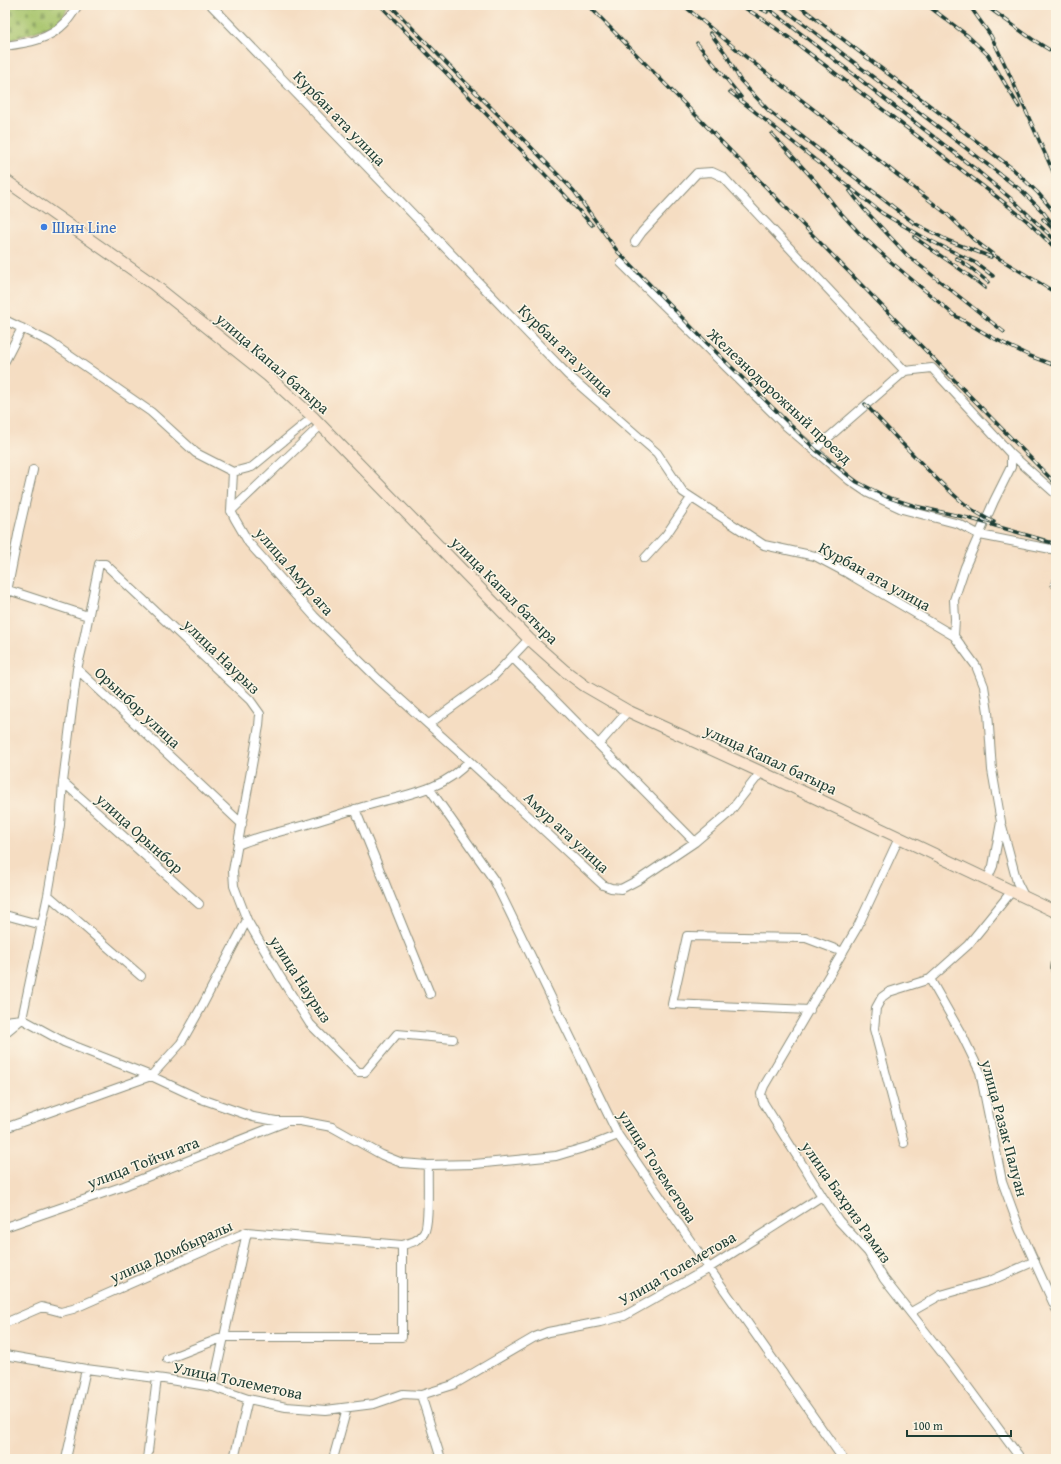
<svg xmlns="http://www.w3.org/2000/svg" width="1061" height="1464" font-family="'Gentium Book Plus',serif">
	<style>
		.cemetery { fill: url(#cemetery-stones); stroke: #638150 }
		.lines { fill: none; stroke-linecap: round; stroke-linejoin: round }
		.street-casing { stroke: #8a8d7b; stroke-width: 10 }
		.secondary-casing { stroke: #8a8d7b; stroke-width: 13 }
		.street { stroke: #fff; stroke-width: 8 }
		.secondary { stroke: #fbe5cf; stroke-width: 11 }
		.rail-casing { stroke: #1f3d34; stroke-width: 3.5 }
		.rail { stroke: #fcf5e5; stroke-width: 2; stroke-dasharray: 6; stroke-linecap: butt }
		.shop-dot { fill: #3f7fe0; stroke: #fcf5e5; stroke-width: 1.5 }
		.labels { text-anchor: middle; stroke-width: 3; stroke-linejoin: round; paint-order: stroke }
		.street-label { font-size: 16px; fill: #1f3d34; stroke: #fcf5e5 }
		.shop-label { font-size: 16px; fill: #366cbe; stroke: #fcf5e5; text-anchor: start }
	</style>
	<defs>
		<pattern id="cemetery-stones" width="16" height="16" patternUnits="userSpaceOnUse"><rect width="16" height="16" fill="#a7c56c"/><path d="M2 7V4a2 2 0 0 1 4 0v3zM10 15v-3a2 2 0 0 1 4 0v3z" fill="#87a15a"/></pattern>
	</defs>
	<rect width="100%" height="100%" fill="#fcf5e5"/>
	<filter id="ink" filterUnits="userSpaceOnUse"><feTurbulence type="fractalNoise" baseFrequency=".025" numOctaves="2"/><feDisplacementMap in="SourceGraphic" scale="8" xChannelSelector="R" yChannelSelector="G"/><feConvolveMatrix kernelMatrix="1 2 1 2 8 2 1 2 1" color-interpolation-filters="sRGB"/></filter>
	<filter id="wash" filterUnits="userSpaceOnUse"><feTurbulence type="fractalNoise" baseFrequency=".012" numOctaves="4" result="noise"/><feDisplacementMap in="SourceGraphic" scale="16" xChannelSelector="R" yChannelSelector="G"/><feGaussianBlur stdDeviation="0.9" result="paint"/><feColorMatrix in="noise" values="0 0 0 0 0 0 0 0 0 0 0 0 0 0 0 0 0 1.4 0 .05"/><feComposite in="paint" operator="in"/></filter>
	<g filter="url(#wash)">
		<rect width="100%" height="100%" fill="#f5ddc2"/>
		<path class="cemetery" d="M5,5h64l-9,18 -55,19z"/>
	</g>
	<g filter="url(#ink)">
		<g class="lines">
			<g class="street-casing">
				<path id="street" d="M211,5l357,370 89,78 26,39 81,53 51,11 32,17 107,63
					M5,46c22,-3 44,-6 60,-23 5,-5 9,-12 13,-18
					M635,242l7,-10 55,-59 15,-1 11,5 182,194
					M621,263l165,163 63,54 19,13 34,16 57,15 21,11 76,15
					M5,320l45,22 101,70 45,41 37,19 -2,39 4,8 14,24 65,73 64,63 91,82 134,124 8,3 10,1 19,-10 55,-37
					M5,361l17,-33
					M814,450l91,-79 27,-3 79,86v13l-17,34 -29,66 -11,33 1,19 -1,17 22,30 8,20 4,26 4,58 9,52 -8,44 -6,14
					M1011,454l45,40
					M233,472l19,-5 61,-50
					M231,511l90,-86
					M645,558l21,-23 25,-37
					M1055,584l1,-1
					M5,589l83,27
					M5,602l14,-72 14,-60
					M512,657l183,185 34,-29 32,-41
					M429,724l63,-46 37,-39
					M599,744l29,-33
					M63,782l136,122
					M429,788l65,92 124,255 91,133 134,191
					M355,809l75,185
					M242,824l-165,-155 6,-25 16,-80h6l145,136 10,14 -1,12 -26,145 1,15 13,34 32,55 31,49 48,48h7l32,-38 56,5
					M1002,826l15,56 8,16
					M899,838l-41,88 -94,160 -3,8 2,8 59,94 17,25 29,31 16,27 69,88 68,92
					M238,845c17,-8 34,-11 52,-16 27,-7 52,-16 79,-24 35,-10 76,-15 100,-44
					M48,895l93,81
					M5,915l37,10
					M1056,961l-1,7 1,5
					M930,979l33,58 17,35 22,109 18,49 36,79
					M810,1010l-138,-6 15,-68 119,2 37,14
					M5,1021l17,-2 42,23 87,34 45,21 57,20 23,4h24l32,6 50,28 20,8 26,2 47,-1 81,-8 34,-10 28,-11
					M5,1033l17,-14 26,-124 12,-70 3,-43 14,-113
					M5,1128l146,-52 30,-33 21,-37 45,-86
					M904,1143l-30,-114 2,-21 6,-11 7,-5 41,-13 38,-34 44,-54
					M5,1227l119,-41 159,-63
					M911,1312l30,-17 49,-14 45,-20
					M5,1323l37,-16 19,5 12,-3 174,-77 155,13c8,-2 17,-4 22,-12 6,-10 3,-53 4,-68
					M5,1355l81,14 78,10 49,8 35,12 38,8 40,3 48,-6 29,-10 18,1 32,-10 82,-48 13,-5 52,-10 24,-6 85,-48 113,-72
					M167,1359l57,-22h178v-92
					M213,1387l34,-155
					M421,1395l20,64
					M66,1459l20,-90
					M147,1459l10,-81
					M234,1459l14,-60
					M333,1459l14,-51"/>
			</g>
			<g class="secondary-casing">
				<path id="secondary" d="M5,180l148,104 115,92 45,41 216,222 36,32 20,15 43,25 133,61 295,140"/>
			</g>
			<use href="#street" class="street"/>
			<use href="#secondary" class="secondary"/>
			<g class="rail-casing">
				<path id="rail" d="M380,5l181,186 31,34
					M390,5l66,68 72,71 46,47 44,61 89,91 109,107 41,32 30,15 28,9 53,12 76,22
					M588,5l468,479
					M683,5l58,48 130,101 77,61 25,24 22,17 61,37
					M740,5l24,15 24,17 209,160 30,24 29,28
					M753,5l14,7
					M764,5l215,167 36,30 41,39
					M779,5l243,186 22,22 7,9
					M798,5l215,164 25,24 18,21
					M927,5l41,31 20,19 31,52
					M969,5l22,31 16,33 49,109
					M985,5l47,34 24,15
					M710,33l16,21 14,26 29,31 145,112 35,18 42,16
					M697,43l44,54
					M730,92l152,121 41,24 53,26 17,13
					M772,134l44,48 22,28 24,26 29,26 63,53 37,22 39,19 26,10
					M850,191l13,17 45,48 96,76
					M1043,219l13,13
					M914,237c23,17 48,32 71,51
					M956,258l15,10 17,14
					M865,404c21,23 42,45 64,67 19,19 40,40 65,51
					M1039,539l17,5"/>
			</g>
			<use href="#rail" class="rail"/>
		</g>
	</g>
	<circle class="shop-dot" cx="44" cy="227" r="4"/>
	<g class="labels">
		<g class="street-label">
			<text transform="translate(340 118) rotate(46)" y="6">Курбан ата улица</text>
			<text transform="translate(566 350) rotate(44)" y="6">Курбан ата улица</text>
			<text transform="translate(273 363) rotate(41)" y="6">улица Капал батыра</text>
			<text transform="translate(780 396) rotate(43)" y="6">Железнодорожный проезд</text>
			<text transform="translate(295 571) rotate(49)" y="6">улица Амур ага</text>
			<text transform="translate(875 576) rotate(29)" y="6">Курбан ата улица</text>
			<text transform="translate(505 590) rotate(45)" y="6">улица Капал батыра</text>
			<text transform="translate(222 656) rotate(44)" y="6">улица Наурыз</text>
			<text transform="translate(138 707) rotate(43)" y="6">Орынбор улица</text>
			<text transform="translate(771 759) rotate(25)" y="6">улица Капал батыра</text>
			<text transform="translate(567 832) rotate(43)" y="6">Амур ага улица</text>
			<text transform="translate(140 833) rotate(42)" y="6">улица Орынбор</text>
			<text transform="translate(301 979) rotate(57)" y="6">улица Наурыз</text>
			<text transform="translate(1005 1128) rotate(75)" y="6">улица Разак Палуан</text>
			<text transform="translate(143 1162) rotate(-21)" y="6">улица Тойчи ата</text>
			<text transform="translate(658 1166) rotate(57)" y="6">улица Толеметова</text>
			<text transform="translate(847 1202) rotate(55)" y="6">улица Бахриз Рамиз</text>
			<text transform="translate(171 1251) rotate(-24)" y="6">улица Домбыралы</text>
			<text transform="translate(677 1268) rotate(-30)" y="6">Улица Толеметова</text>
			<text transform="translate(238 1380) rotate(12)" y="6">Улица Толеметова</text>
		</g>
		<g class="shop-label">
			<text x="52" y="233">Шин Line</text>
		</g>
	</g>
	<rect width="1061" height="1464" fill="none" stroke="#fcf5e5" stroke-width="20"/>
	<path d="M907 1430v6h104v-6" fill="none" stroke="#1f3d34" stroke-width="2"/>
	<text x="913" y="1430" font-size="12" fill="#1f3d34" stroke="#fcf5e5" stroke-width="3" paint-order="stroke">100 m</text>
</svg>
